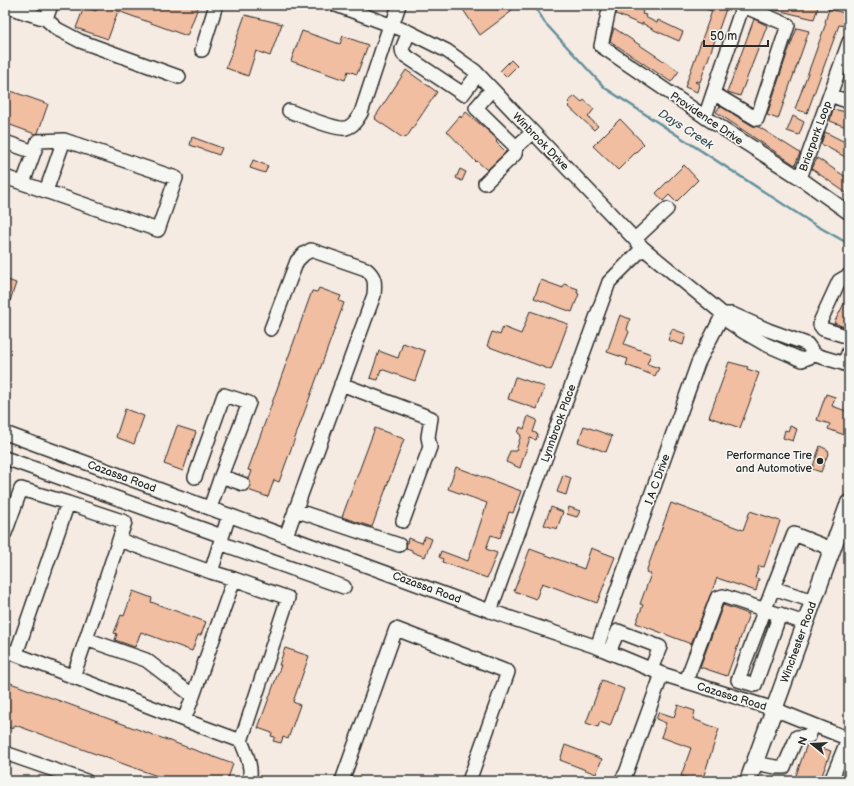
<svg xmlns="http://www.w3.org/2000/svg" width="854" height="786" font-family="'Balsamiq Sans',sans-serif">
	<style>
		.lines { fill: none; stroke-linecap: round; stroke-linejoin: round }
		.stream { stroke: #62909c; stroke-width: 2.5 }
		.building { fill: #f1bea1; stroke: #2b2b2b }
		.minor-casing { stroke: #2b2b2b; stroke-width: 16 }
		.major-casing { stroke: #2b2b2b; stroke-width: 19 }
		.minor { stroke: #f6f6f2; stroke-width: 13 }
		.major { stroke: #f6f6f2; stroke-width: 16 }
		.poi-dot { fill: #2b2b2b; stroke: #f6f6f2; stroke-width: 1.5 }
		.labels { text-anchor: middle; stroke-width: 3.5; stroke-linejoin: round; paint-order: stroke }
		.street-label { font-size: 11px; fill: #2b2b2b; stroke: #f6f6f2 }
		.poi-label { font-size: 11px; fill: #2b2b2b; stroke: #f6f6f2; text-anchor: end }
		.water-label { font-size: 12px; font-style: italic; fill: #42555a; stroke: #f6f6f2 }
	</style>
	<rect width="100%" height="100%" fill="#f5ebe2"/>
	<filter id="ink" filterUnits="userSpaceOnUse"><feTurbulence type="fractalNoise" baseFrequency=".025" numOctaves="2"/><feDisplacementMap in="SourceGraphic" scale="8" xChannelSelector="R" yChannelSelector="G"/><feConvolveMatrix kernelMatrix="1 2 1 2 8 2 1 2 1" color-interpolation-filters="sRGB"/></filter>
	<g filter="url(#ink)">
		<g class="lines">
			<path class="stream" d="M534,5l11,18 60,65 207,135 37,21"/>
		</g>
		<path class="building" d="M99,5h100l-12,31 -69,-25 -10,28 -32,-11 8,-21 12,4z
			M460,5h47l5,6 -32,24z
			M620,5h9l14,6 -1,3 4,1 -1,2 12,6 1,-3 25,12 -4,9 -25,-11 -12,-7v2l-26,-11z
			M697,5h17l12,4 -26,73 -4,-1 -1,1 4,2 -2,8 -12,-5 27,-76 -15,-5z
			M767,5h43l8,2 -4,12 -46,-11z
			M829,9l19,5 -3,12 -6,-1 -32,88 -12,-4 31,-86 -1,-1z
			M245,15l37,9 -12,32 -14,-5 -8,25 -22,-8z
			M754,19l12,6 1,1 -27,70 -12,-4v-2z
			M614,28l65,43 -8,11 -61,-41z
			M797,28l12,3 -31,88 -11,-4 20,-61z
			M302,31l38,13 3,-8 25,9 -11,29 -9,-3 -3,9 -54,-19z
			M511,60l6,6 -11,11 -6,-6z
			M406,70l31,22 -31,46 -2,-1 -1,1 -28,-19 1,-1 -1,-1z
			M5,89l43,15 -10,29 -3,1 -30,-11z
			M575,96l7,6 2,-2 10,9 -6,8 10,9 -4,4 -26,-24 2,-2 -2,-2z
			M720,106l33,20 6,1 41,26 -5,12 -79,-53z
			M833,109l13,3 1,-2h2v18l-19,-7z
			M466,112l29,25 2,4 -1,1 10,10 -19,18 -10,-9 -1,1 -29,-31 13,-15 1,2z
			M793,116l11,6 -5,13 -12,-4z
			M620,119l24,25 -26,26 -25,-24z
			M825,132l24,12v15l-28,-15z
			M192,137l30,11 -3,7 -29,-10z
			M817,158l32,21v16l-37,-26z
			M253,160l15,6 -3,7 -15,-5z
			M684,165l14,15 -22,22 -7,-7 -6,6 -7,-8z
			M460,169l6,3 -4,9 -6,-3z
			M5,279l11,4 -10,30h-1z
			M541,280l22,8 1,-4 14,5 -1,4 2,1 -7,18 -38,-14z
			M319,288l22,8 -2,5 5,2 -65,179 -5,-2 -6,17 -20,-7 3,-4 -2,-7 3,-8 -4,-1 64,-179 5,1z
			M849,294v31l-2,3 -13,-5z
			M530,311l38,13 -17,46 -64,-24 5,-14 8,3 3,-8 18,7z
			M620,315l10,4 -3,10 2,3 -5,12 27,10 -4,10 12,4 -4,8 -29,-11 2,-6 -21,-7z
			M672,329l14,5 -3,11 -15,-5z
			M403,343l22,8 -10,30 -34,-12 -3,11 -8,-2 9,-27 19,7z
			M729,362l19,5 -1,2 12,4 -4,11 1,1 -16,43 -31,-11z
			M515,377h1l29,10 -8,22 -29,-10z
			M826,394l9,3 -3,9 17,6v19l-2,5 -19,-7 2,-5 -13,-4z
			M125,409l19,7 -10,28 -18,-7z
			M528,416l9,4 -4,12 5,2 -2,6 -6,-2 -10,30 -14,-6 4,-11h6l5,-16 -3,-2 2,-6 4,2z
			M177,426l19,6 -13,39 -19,-7z
			M584,426l28,10 -6,16 -28,-10z
			M790,426l7,3 -4,12 -10,-3 2,-8 3,1z
			M375,428l29,11 -32,88 -30,-10z
			M820,446l8,4 1,4 -2,2 -6,16 -9,-3z
			M456,467l65,24 -8,22 -4,-1 -9,26 -9,-3 -5,14 11,4 -10,25 -45,-16 1,-3 -4,-2 2,-6 27,10 19,-58 -39,-14z
			M563,475l8,3 -5,17 -9,-3z
			M671,503l72,27 7,-19 30,10 -16,46 -5,-1 -4,12 4,1 -3,12 -39,-13 -26,66 -55,-21 7,-18 -3,-1 11,-30 -5,-2z
			M551,507l12,5 -6,17 -13,-4z
			M569,507l11,4 -3,6 -10,-3z
			M425,536l7,3 -7,18 -13,-5v-2l-6,-2 2,-10 14,5z
			M591,548l24,9 -18,46 -55,-20 -6,16 -22,-8 16,-42 54,20z
			M133,591l19,7 -1,4 55,20 -5,13h-3l-6,16 -51,-19 -6,15 -20,-7 2,-6 -3,-1 7,-18 3,1z
			M723,605l26,9 -22,62 -27,-9z
			M285,648l24,8 -16,46 7,3 -12,34 -5,-2 -2,6 -8,-2 2,-4 -4,-1 1,-3 -14,-5 23,-63h-2z
			M602,680l22,9 -14,37 -10,-4 -2,5 -12,-4z
			M5,681l228,83 -6,17h-56l-156,-56 -2,4 -8,-3z
			M678,705l17,6 -2,8 26,10 -17,52h-7l-14,-5 10,-28 -30,-11 5,-14 -10,-4 3,-7 15,5z
			M807,744h3l21,7 -11,30h-26z
			M565,745l37,14 -6,15 -36,-14z"/>
		<g class="lines">
			<g class="minor-casing">
				<path id="minor" d="M336,5l73,27 38,19 28,20 168,177 80,66 6,8 15,10 21,12 37,16 13,-5
					M610,5l-9,41 104,71 95,61 49,35
					M5,6l41,13 5,-14
					M46,19l11,10 23,12 99,36
					M392,26l7,-21
					M409,32l-7,17 1,5 60,40 15,-20
					M202,50l14,-45
					M492,89l-16,19 40,39 17,-15
					M713,93l44,26 31,-94 -45,-19
					M830,95l19,7
					M289,111c12,4 46,19 57,17 8,-2 11,-9 15,-15l29,-88
					M705,117l38,-112
					M5,142l29,10
					M5,177l153,53 18,-52 -112,-38 -18,51
					M800,178l49,-136
					M23,183l15,-42 26,-1
					M485,183l30,-29 1,-7
					M635,239l32,-30
					M849,277h-3l-7,4 -18,39 -1,5 3,4 26,8
					M723,314h9l36,16 39,14 8,11 34,10
					M271,329l26,-68 7,-7 7,-4 55,19c10,8 9,15 8,26l-88,241
					M844,364l5,-13
					M341,384l90,34 -3,19 2,10 -27,74
					M5,433l485,178 107,36 65,27 112,35 75,30
					M5,458l217,78
					M195,477l29,-82 25,8 -28,73
					M210,508l11,-32 22,8
					M295,510l104,35
					M5,533l16,-44 47,14 57,19 -6,18
					M220,543l124,44
					M211,572l23,7 -41,117 -47,-36 -60,-21 33,-99 92,32 18,-57
					M773,588l21,-54 38,15
					M490,611l119,-329 34,-34
					M780,614l-25,71 -17,-5 35,-92 40,13
					M597,647l101,-284 25,-49
					M5,650l179,70 9,-24
					M609,652l9,-21 42,16 -9,22
					M16,654l52,-151
					M73,677l13,-38
					M686,681l31,-83 6,-2 82,27
					M184,720l57,21 47,-143 -54,-19
					M241,741c5,12 12,27 8,40
					M5,753l81,28
					M754,763l22,4h8l13,-30 12,-1 4,-11
					M342,781l54,-152 112,43 -39,109
					M621,781l5,-8 36,-99
					M831,781l17,-42"/>
			</g>
			<g class="major-casing">
				<path id="major" d="M748,781l101,-278"/>
			</g>
			<use href="#minor" class="minor"/>
			<use href="#major" class="major"/>
		</g>
	</g>
	<circle class="poi-dot" cx="820" cy="461" r="4"/>
	<g class="labels">
		<g class="street-label">
			<text transform="translate(707 118) rotate(34)" y="4">Providence Drive</text>
			<text transform="translate(815 136) rotate(-70)" y="4">Briarpark Loop</text>
			<text transform="translate(541 141) rotate(46)" y="4">Winbrook Drive</text>
			<text transform="translate(558 423) rotate(-70)" y="4">Lynnbrook Place</text>
			<text transform="translate(122 476) rotate(20)" y="4">Cazassa Road</text>
			<text transform="translate(657 479) rotate(-70)" y="4">I A C Drive</text>
			<text transform="translate(427 587) rotate(20)" y="4">Cazassa Road</text>
			<text transform="translate(798 642) rotate(-70)" y="4">Winchester Road</text>
			<text transform="translate(732 696) rotate(17)" y="4">Cazassa Road</text>
		</g>
		<g class="poi-label">
			<text x="812" y="459">Performance Tire<tspan x="812" dy="13">and Automotive</tspan></text>
		</g>
		<g class="water-label">
			<text transform="translate(686 129) rotate(33)" y="4">Days Creek</text>
		</g>
	</g>
	<rect width="854" height="786" fill="none" stroke="#f6f6f2" stroke-width="20"/>
	<rect x="10" y="10" width="834" height="766" fill="none" stroke="#2b2b2b" stroke-width="1.5" filter="url(#ink)"/>
	<g transform="translate(812 744) rotate(288)" stroke="#f6f6f2" stroke-width="3" paint-order="stroke">
	<path d="M0-3L7 15L0 10L-7 15Z" fill="#2b2b2b"/>
	<text y="-6" font-size="11" font-weight="bold" text-anchor="middle" fill="#2b2b2b">N</text>
	</g>
	<path d="M704 40v6h64v-6" fill="none" stroke="#2b2b2b" stroke-width="2"/>
	<text x="710" y="40" font-size="12" fill="#2b2b2b" stroke="#f6f6f2" stroke-width="3" paint-order="stroke">50 m</text>
</svg>
